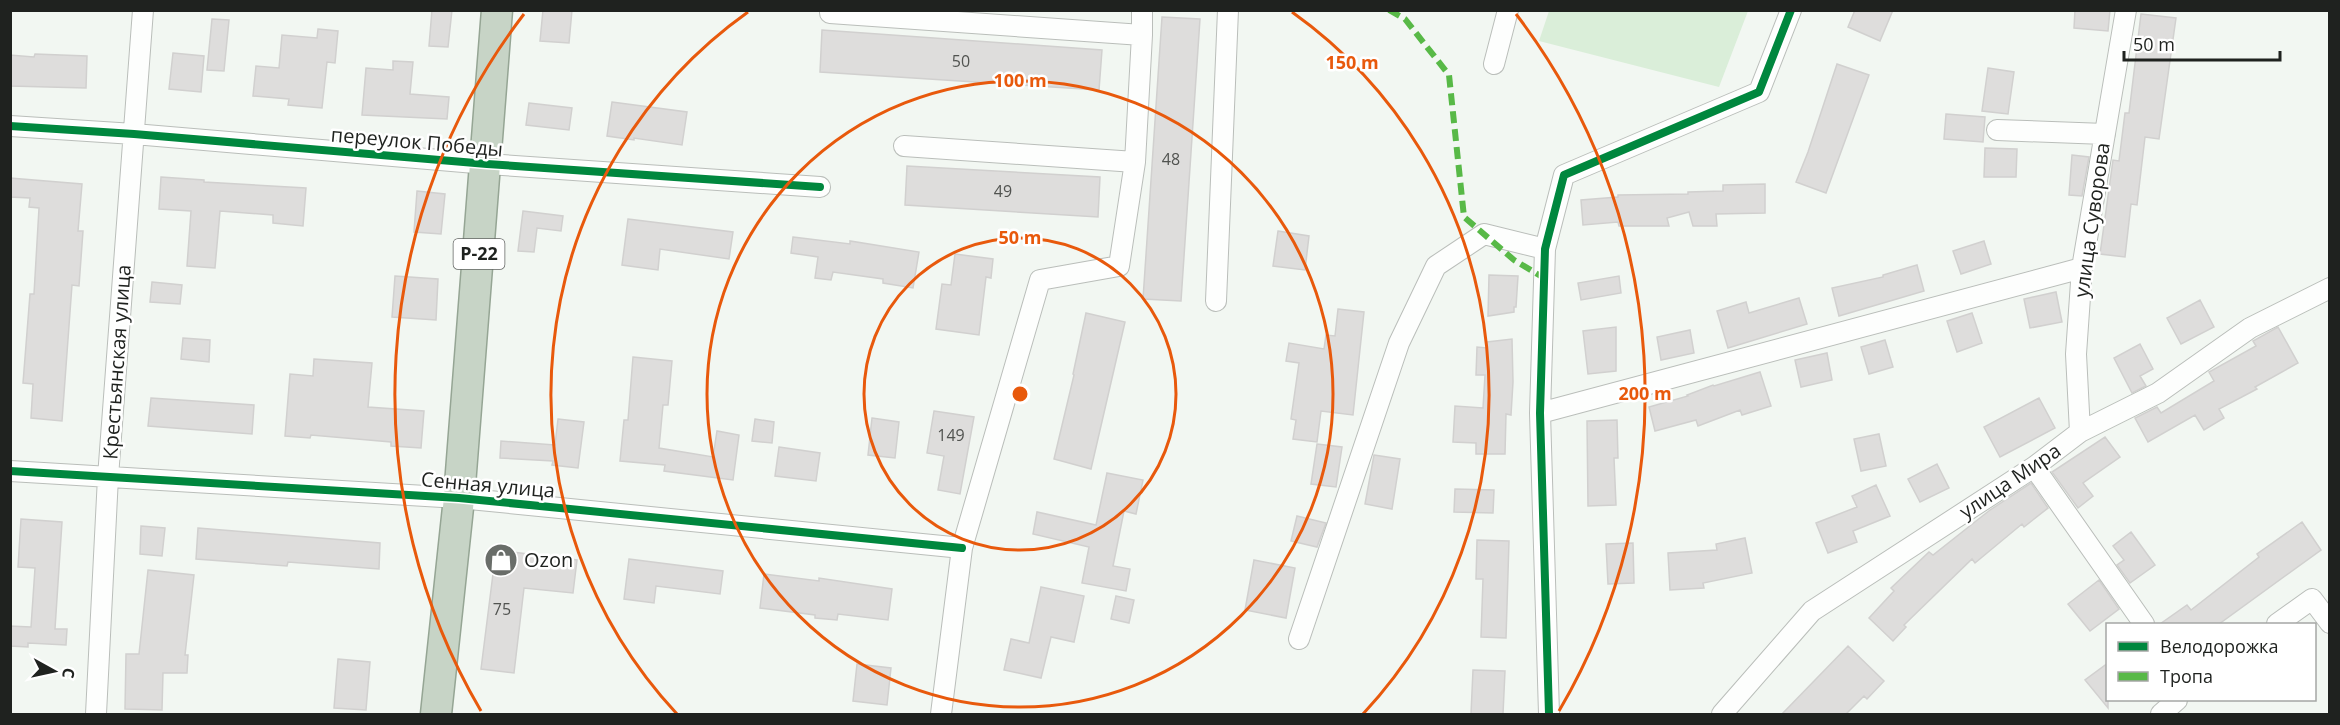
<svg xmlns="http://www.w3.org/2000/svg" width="2340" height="725" font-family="'Open Sans',sans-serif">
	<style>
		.green { fill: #daeed9 }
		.building { fill: #dedddc; stroke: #d1d0cf; stroke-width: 1.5 }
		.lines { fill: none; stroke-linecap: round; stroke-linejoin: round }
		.minor-casing { stroke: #babeba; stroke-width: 22 }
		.highway-casing { stroke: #95a594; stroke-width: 33 }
		.minor { stroke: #fdfefd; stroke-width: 20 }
		.highway { stroke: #c7d4c6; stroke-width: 30 }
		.quiet { stroke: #58b947; stroke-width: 6; stroke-dasharray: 12 6; stroke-linecap: butt }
		.cycleway-casing { stroke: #fff; stroke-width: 11 }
		.cycleway { stroke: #00873e; stroke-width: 8 }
		.ring { fill: none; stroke: #e8590c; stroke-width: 3 }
		.labels { text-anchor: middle; stroke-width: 5; stroke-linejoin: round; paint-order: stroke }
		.number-label { font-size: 16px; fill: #515350 }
		.shield { fill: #fff; stroke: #626462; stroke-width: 1.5 }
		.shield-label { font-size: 18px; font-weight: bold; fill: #1f221f }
		.street-label { font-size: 20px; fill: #1f221f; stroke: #fff }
		.poi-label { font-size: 20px; fill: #1f221f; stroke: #fff; text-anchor: start }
		.centre { fill: #e8590c; stroke: #fff; stroke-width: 3 }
		.ring-label { font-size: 18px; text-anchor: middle; font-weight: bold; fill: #e8590c; stroke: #fff; stroke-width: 5; stroke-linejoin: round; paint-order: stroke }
	</style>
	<rect width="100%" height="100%" fill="#f2f7f2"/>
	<path class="green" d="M1549,11v-1l199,1 -29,76 -180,-46z"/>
	<path class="building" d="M432,10h20l-4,37 -19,-1z
		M543,10h29l-3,33 -29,-2z
		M1855,10h38l-13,31 -32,-14z
		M2075,10h35l-2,21 -34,-3z
		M2141,14l35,4 -17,121 -14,-2 -8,68 -6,-1 -6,53 -25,-3 13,-94 6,1 6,-48h4z
		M1162,17l38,2 -19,282 -38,-2z
		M212,19l17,1 -5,51 -17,-1z
		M318,29l20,2 -3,32 -8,-1 -5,46 -34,-3 1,-6 -36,-3 3,-30 23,2 3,-33 35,3z
		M822,30l280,20 -3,40 -279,-18z
		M173,53l31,3 -3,36 -32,-3z
		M35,54l52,2 -1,32 -76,-2v-31l24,2z
		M393,61l20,1 -3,32 39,3 -2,22 -85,-4 4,-47 27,2z
		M1837,64l32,11 -43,118 -30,-11 12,-30z
		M1988,68l26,4 -6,42 -26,-3z
		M612,102l75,10 -5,33 -48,-7v2l-27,-4z
		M529,103l43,5 -3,22 -43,-5z
		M1946,114l39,3 -2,25 -39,-3z
		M1985,148l32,1 -1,28h-32z
		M2072,155l17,2 -7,39 -13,-1z
		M907,166l193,11 -2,40 -193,-12z
		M161,177l43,3v2l102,6 -3,38 -30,-3v-8l-53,-4 -5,57 -28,-2 4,-55 -32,-2z
		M10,178l72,6 -4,47h5l-4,55 -7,-1 -10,136 -31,-3 2,-34 -10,-1 7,-89h4l5,-86 -10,-1 1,-9 -20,-1z
		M1765,184v29l-49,1 1,12h-24l-4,-14 -22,6 2,8h-50l-1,-4 -35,3 -2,-25 37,-3v-2l70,-1v-2l35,-1v-6z
		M417,191l28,3 -4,40 -27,-2z
		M523,211l40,5 -2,15 -24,-3 -3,24 -16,-1z
		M628,219l105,13 -4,27 -69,-10 -2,21 -36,-5z
		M1278,231l31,5 -4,34 -32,-4z
		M793,237l57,7v-3l69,11 -6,36 -30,-5v-4l-50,-7 -2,8 -16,-2 3,-21 -27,-4z
		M1984,241l7,23 -30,10 -8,-23z
		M955,254l38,5 -2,19 -5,-1 -7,58 -43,-6 6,-45 9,1z
		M1917,265l7,26 -85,25 -7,-28 51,-11v-2z
		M1489,275l29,1 -2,31h-2v5l-26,4z
		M395,276l43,3 -2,41 -44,-3z
		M1619,276l2,17 -40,7 -3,-17z
		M152,282l30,3 -2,19 -30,-2z
		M2056,292l6,30 -32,6 -6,-29z
		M1799,298l8,26 -79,24 -11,-37 29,-9 3,11z
		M2200,300l14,27 -33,17 -14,-26z
		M1338,309l26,3 -11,103 -32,-4 -4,31 -24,-3 3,-19 -5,-1 8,-56 -13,-2 3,-18 35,6 2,-14 9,1z
		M1086,313l39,9 -34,147 -37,-10 20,-84 -1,-1z
		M1972,313l10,30 -25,9 -10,-31z
		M1616,327v44l-28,3 -5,-43z
		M2278,327l20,36 -43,24 2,2 -38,20 5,9 -20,12 -9,-15 -47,27 -13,-24 22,-11 4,6 53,-32 -5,-9 47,-26 -3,-5z
		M1690,330l4,23 -33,7 -4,-23z
		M183,338l27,2 -1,22 -28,-3z
		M1512,339l1,43 -2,33 -5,-1 -1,40h-29v-11l-23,-1 2,-36 28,2 2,-33h-9l1,-28 10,1v-6z
		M1885,340l8,27 -24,7 -8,-27z
		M2140,344l13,25 -13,7 6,10 -14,7 -18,-35z
		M1827,353l5,27 -31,7 -6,-27z
		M633,357l39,4 -4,44h-5l-4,43 54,9 4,-26 22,4 -6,45 -69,-9 1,-6 -45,-4 4,-41h4z
		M314,359l58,4 -4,44 56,4 -3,37 -30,-2v-4l-80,-7 -1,3 -25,-2 5,-62 23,2z
		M1760,372l11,34 -29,9 -2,-5 -42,16 -2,-6 -41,11 -6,-24 39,-11 -1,-1 26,-10 1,1z
		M151,398l103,7 -2,29 -104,-8z
		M2039,398l16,30 -55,29 -16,-30z
		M934,411l40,6 -14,77 -22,-4 6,-34 -17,-3z
		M872,418l27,4 -4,36 -27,-3z
		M558,419l26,3 -6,46 -26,-3 1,-4 -53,-3 1,-17 54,4z
		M755,419l19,3 -2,21 -20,-2z
		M1617,420l1,38h-4l2,47 -28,1 -1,-85z
		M1879,434l7,32 -25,5 -7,-32z
		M2105,437l15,20 -37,26 10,13 -15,12 -26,-36z
		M1317,444l25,3 -6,40 -25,-3z
		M779,447l41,6 -4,28 -41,-5z
		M1374,455l26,4 -8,50 -27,-5z
		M1937,464l12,24 -29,14 -12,-23z
		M1107,473l36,7 -7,34 -12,-3 -11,55 17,3 -4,22 -44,-8 7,-36 -56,-13 4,-22 59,13z
		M2031,483l17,25 -24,19 -2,-3 -47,39 -3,-4 -68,66 2,2 -13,14 -24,-23 25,-27 -3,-3 38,-36 4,3 57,-45z
		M1876,485l14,31 -37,15 4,11 -29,11 -12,-30 41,-16 -5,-11z
		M1455,489l39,1 -1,23 -39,-1z
		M1297,516l29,7 -9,24 -26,-6z
		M21,519l41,3 -7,107h12l-1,16 -38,-2v4l-18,-1v-20l21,1 4,-59 -17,-1z
		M2302,522l19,28 -102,74h-59l27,-19 4,5 68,-53 -2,-3z
		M141,526l24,2 -3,28 -22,-2z
		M198,528l182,15 -1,26 -91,-7 -1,4 -91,-7z
		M2131,532l24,33 -25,18 -13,-18 7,-5 -11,-14z
		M1745,538l7,35 -49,10 1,5 -34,2 -2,-37 49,-3 -1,-6z
		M1477,540l32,1 -3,97 -25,-1 2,-58h-7z
		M1633,543l1,40 -26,1 -2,-40z
		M496,550l81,10 -4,33 -49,-5 -10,85 -33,-4z
		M629,559l94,12 -3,23 -64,-8 -2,17 -30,-4z
		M1254,560l41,8 -9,50 -41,-8z
		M148,570l46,5 -9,80h3l-1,18h-24l-1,37 -37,-1 1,-55h13z
		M764,574l55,7v-3l73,11 -4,31 -50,-6 -1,6 -22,-2v-3l-55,-7z
		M2099,580l20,29 -29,22 -22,-27z
		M1041,587l43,9 -10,46 -23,-5 -10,41 -37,-8 7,-31 18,4z
		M1116,596l18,4 -5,23 -18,-4z
		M1848,646l36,35 -17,18 -3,-3 -18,18h-64z
		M338,659l32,3 -4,48 -32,-2z
		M2108,663v45l-23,-28z
		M857,664l34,4 -4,37 -34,-4z
		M1473,670l32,1 -2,43h-32z"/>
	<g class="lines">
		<g class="minor-casing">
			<path id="minor" d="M830,10v3l312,22 -7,127 -16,104 -79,14 -78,268 -21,166
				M1142,35v-25
				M1494,64l14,-54
				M10,126l124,8 353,30 333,23
				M1997,130l108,4
				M904,146l231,16
				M1216,301l12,-291
				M1540,413l542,-145
				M2080,432l-4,-78 6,-86 44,-258
				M2034,467l110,157
				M10,471l449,27 503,50
				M2277,624l35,-25 18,24
				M1299,639l100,-296 37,-77 48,-32 61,15
				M96,714l12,-237 35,-467
				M1549,714l-9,-301 5,-164 19,-74 195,-83 32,-82
				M1722,714l90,-103 222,-144 46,-35 78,-39 92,-65 80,-40
				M2161,714l16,-14"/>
		</g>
		<g class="highway-casing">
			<path id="highway" d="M436,714l23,-216 38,-488"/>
		</g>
		<use href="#minor" class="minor"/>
		<use href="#highway" class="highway"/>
		<path class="quiet" d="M1389,10l16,9 44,56 15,142 50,43 30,18"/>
		<g class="cycleway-casing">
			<path id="cycleway" d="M10,126l124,8 353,30 333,23
				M10,471l449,27 503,50
				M1549,714l-9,-301 5,-164 19,-74 195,-83 32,-82"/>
		</g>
		<use href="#cycleway" class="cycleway"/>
	</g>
	<g class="ring">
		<circle cx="1020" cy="394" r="156"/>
		<circle cx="1020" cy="394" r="313"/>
		<path d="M677 714A469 469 0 0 1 748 12M1292 12A469 469 0 0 1 1363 714"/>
		<path d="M481 711A625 625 0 0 1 524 14M1516 14A625 625 0 0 1 1559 711"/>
	</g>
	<defs>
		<g id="shop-disc" transform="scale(1.725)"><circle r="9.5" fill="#696d69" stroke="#fff"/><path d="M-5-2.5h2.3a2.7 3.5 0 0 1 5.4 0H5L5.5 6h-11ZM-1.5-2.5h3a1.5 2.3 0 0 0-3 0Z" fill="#fff"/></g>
	</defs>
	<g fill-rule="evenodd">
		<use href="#shop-disc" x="501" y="560"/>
	</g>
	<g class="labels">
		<g class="number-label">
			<text x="961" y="67">50</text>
			<text x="1171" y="165">48</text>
			<text x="1003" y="197">49</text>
			<text x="951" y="441">149</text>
			<text x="502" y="615">75</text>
		</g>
		<rect class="shield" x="453.5" y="239" width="51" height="30" rx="4.5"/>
		<g class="shield-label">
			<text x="479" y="260">Р-22</text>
		</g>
		<g class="street-label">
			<text transform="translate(417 142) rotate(5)" y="7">переулок Победы</text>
			<text transform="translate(2092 220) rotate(-82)" y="7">улица Суворова</text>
			<text transform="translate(117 362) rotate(-86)" y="7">Крестьянская улица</text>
			<text transform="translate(2010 481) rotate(-34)" y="7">улица Мира</text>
			<text transform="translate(488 485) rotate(5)" y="7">Сенная улица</text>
		</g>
		<g class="poi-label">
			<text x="524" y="567">Ozon</text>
		</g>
	</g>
	<circle cx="1020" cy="394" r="9" class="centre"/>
	<g class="ring-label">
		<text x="1352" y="69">150 m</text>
		<text x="1020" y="87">100 m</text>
		<text x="1020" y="244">50 m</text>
		<text x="1645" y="400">200 m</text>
	</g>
	<rect width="2340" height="725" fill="none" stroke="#1f221f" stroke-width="24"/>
	<rect x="2106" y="623" width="210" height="78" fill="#ffffff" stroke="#a5a7a5" stroke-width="1.5"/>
	<rect x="2118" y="642" width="30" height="9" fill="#00873e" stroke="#a5a7a5" stroke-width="1.5"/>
	<text x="2160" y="653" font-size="18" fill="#1f221f">Велодорожка</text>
	<rect x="2118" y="672" width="30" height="9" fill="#58b947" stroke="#a5a7a5" stroke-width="1.5"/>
	<text x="2160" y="683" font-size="18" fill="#1f221f">Тропа</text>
	<g transform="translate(54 671) rotate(98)" stroke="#ffffff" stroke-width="4.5" paint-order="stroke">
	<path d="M0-4.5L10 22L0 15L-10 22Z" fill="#1f221f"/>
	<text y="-9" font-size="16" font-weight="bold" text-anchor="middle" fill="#1f221f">С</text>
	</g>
	<path d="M2124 51v9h156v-9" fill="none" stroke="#1f221f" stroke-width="3"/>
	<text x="2133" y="51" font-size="18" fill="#1f221f" stroke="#ffffff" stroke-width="4.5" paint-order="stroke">50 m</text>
</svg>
